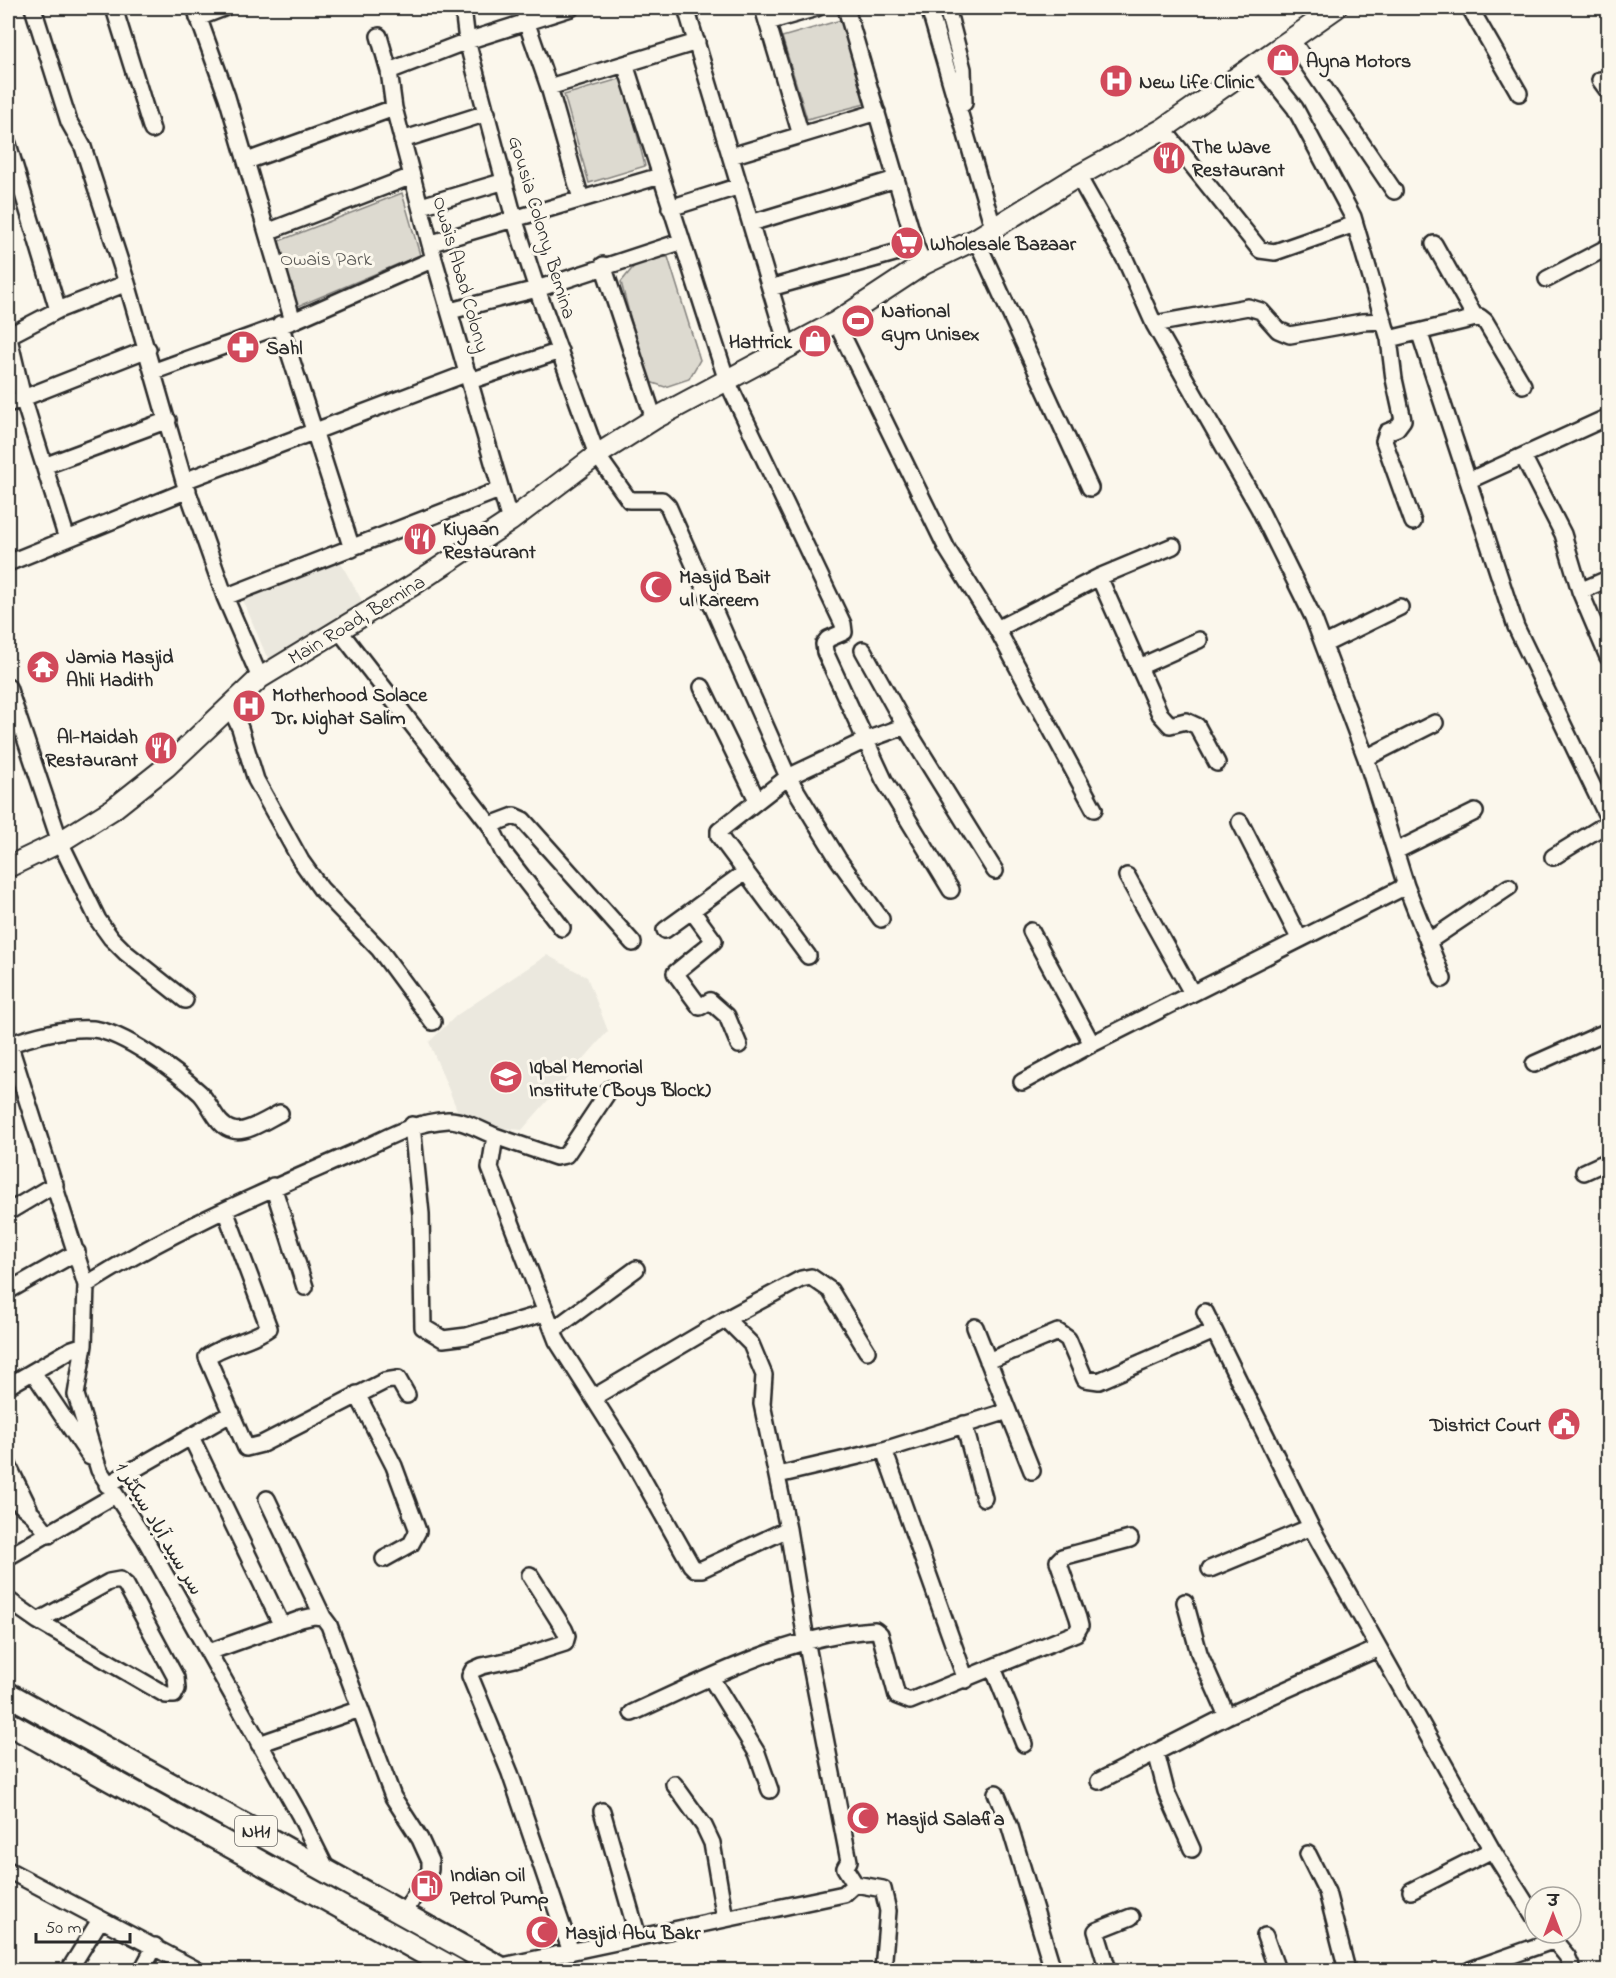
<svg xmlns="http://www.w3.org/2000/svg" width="1616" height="1978" font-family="'Indie Flower','Playpen Sans Arabic','Playpen Sans Deva',sans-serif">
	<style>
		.built { fill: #ebe8de }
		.park { fill: #dddad0; stroke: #84827e; stroke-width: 1.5 }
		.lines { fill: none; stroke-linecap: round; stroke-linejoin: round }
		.minor-casing { stroke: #2b2b2b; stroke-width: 20 }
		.major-casing { stroke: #2b2b2b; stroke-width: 24 }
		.highway-casing { stroke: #2b2b2b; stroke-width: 27 }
		.minor { stroke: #fbf7ec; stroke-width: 15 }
		.major { stroke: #fbf7ec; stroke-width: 20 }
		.highway { stroke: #fbf7ec; stroke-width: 22 }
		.labels { text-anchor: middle; stroke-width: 6; stroke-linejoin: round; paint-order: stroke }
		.shield { fill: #fbf7ec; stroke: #696865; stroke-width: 1.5 }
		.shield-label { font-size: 18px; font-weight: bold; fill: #2b2b2b }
		.poi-label { font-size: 20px; font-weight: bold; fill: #2b2b2b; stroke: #fbf7ec; text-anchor: start }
		.street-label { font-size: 20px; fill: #2b2b2b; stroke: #fbf7ec }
		.park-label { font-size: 20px; fill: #585754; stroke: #fbf7ec }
	</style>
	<rect width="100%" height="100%" fill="#fbf7ec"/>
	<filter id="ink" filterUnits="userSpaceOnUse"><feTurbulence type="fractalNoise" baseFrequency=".0167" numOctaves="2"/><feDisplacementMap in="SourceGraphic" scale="12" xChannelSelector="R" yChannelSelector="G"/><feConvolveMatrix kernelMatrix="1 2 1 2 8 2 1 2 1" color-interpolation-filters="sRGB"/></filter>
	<g filter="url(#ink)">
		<path class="built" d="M339,560l25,44 -84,60 -14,-9 -23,-55z
			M547,955l40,22 21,54 -86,99 -40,-4 -24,-14 -29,-70 28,-27z"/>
		<path class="park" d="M841,20l24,84 -58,15 -25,-82z
			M623,78l22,88 -56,17 -25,-88z
			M402,193l18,62 -126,53 -15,-67z
			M668,257l32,103 -11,19 -24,8 -18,-6 -26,-99 19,-23z"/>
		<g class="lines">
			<g class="minor-casing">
				<path id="minor" d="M33,8l36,114 14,25 44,136 57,198 41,116 35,81
					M114,8l38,122
					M195,8l32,89 66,224
					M463,8l4,33 47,177 23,71 60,166 32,45h33l6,6 120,271 50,82 43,60
					M524,8l2,13 23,66 32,112
					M686,8l102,340
					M846,8l70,239 8,17
					M929,8l64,219
					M947,8l16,61 1,34
					M1470,8l49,85
					M198,18l26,-10
					M768,22l49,-14
					M379,36l10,35 5,37 40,151 76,262
					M1291,39l103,152
					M1259,63l36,45 58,109 36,122 5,40 9,41 -6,8 -10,4 -3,9 29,81
					M625,64l102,317 116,243 1,8 -16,7 -4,5 1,8 59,128 67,110
					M389,71l78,-30 104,-33
					M1600,80l8,11
					M549,87l148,-45
					M1163,129l97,121 15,2 80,-28
					M801,135l76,-23
					M402,140l85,-27
					M8,144l50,166
					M731,156l70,-21 -38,-127
					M247,161l147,-53
					M1078,176l48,85 28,63 105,184 54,109 53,141 40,128 37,93
					M421,206l84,-25
					M670,208l70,-22
					M751,223l145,-44
					M267,232l145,-56
					M976,239l114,249
					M432,243l228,-67
					M1434,244l41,73
					M603,265l51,154
					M1547,279l61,-32
					M770,288l146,-41
					M450,311l87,-22 143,-47
					M836,322l111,227 50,80 97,180
					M280,324l72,225
					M1154,324l94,-17 13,4 17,19 12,5 72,-13 22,-1
					M8,334l15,64 44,141
					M1420,334l96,293 92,191
					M8,336l50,-26 69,-27
					M1389,339l91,-22 5,4 38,64
					M155,371l138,-50 141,-62
					M470,381l90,-30
					M8,404l140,-55
					M1524,458l39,76 17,57 28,66
					M44,466l124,-46
					M1470,480l138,-63
					M184,481l284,-108
					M8,563l180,-73
					M1099,577l61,137 10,11 16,-4 11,5 20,37
					M1580,591l28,-12
					M225,597l274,-107
					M338,629l152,196 13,27 59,76
					M997,629l102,-52 74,-31
					M1325,644l75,-37
					M863,650l42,76 90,145
					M1139,667l60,-27
					M8,687l52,155 38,78 13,18 15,15 59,47
					M702,687l55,113
					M230,707l10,21 16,52 45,81 20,28 58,60 54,73
					M1366,758l69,-35
					M1240,822l59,116
					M490,825l24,-9 9,4 110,123
					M1396,851l79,-39
					M1553,857l55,-34
					M1127,876l65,117
					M692,911l22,30 -39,32 25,34 10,-6 17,15 12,29
					M665,930l80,-58
					M1429,941l80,-54
					M808,956l-89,-120v-5l69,-54 76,-36 41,-15
					M8,1040l78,245 -2,60 -8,50 23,75 46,69 154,275 28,56
					M1092,1044l314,-158
					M8,1045c25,-9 58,-18 85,-16 31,3 84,43 107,64 11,11 17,34 33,37 13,4 35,-11 47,-17
					M1534,1064l74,-33
					M1022,1082l70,-38 -61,-113
					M412,1125l9,89 2,113 20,12 24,-3 78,-23
					M495,1136l61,21 10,-2 44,-66
					M1584,1172l24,-11
					M273,1186l32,101
					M225,1210l44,118c-19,14 -44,15 -62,29l39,91 16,-4 123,-63 13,-2 9,16
					M8,1212l47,-28
					M86,1285c84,-54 176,-92 267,-132 35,-15 56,-30 95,-33 14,-1 34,11 47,16l-5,32 67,173 70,110 64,114 4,4h7l86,-40
					M8,1291l69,-39
					M1205,1312l106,215 181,323 43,68
					M726,1319l25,25 13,31 -2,29 26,125 18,111 43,221 -4,7 10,16 28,5 5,22 -5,59
					M553,1330l83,-61
					M988,1361l70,-29 10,7 17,40 14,2 115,-50
					M33,1372l57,85
					M8,1386l64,-37 12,-4
					M357,1394l37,72 24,65 -7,13 -27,15
					M594,1397l132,-78 75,-40 10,-2 19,13 37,61
					M1008,1411l24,60
					M964,1424l20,74
					M192,1439l90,187
					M884,1450l82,230
					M8,1465l21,43
					M778,1475l106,-25 124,-39 -33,-84
					M107,1485l125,-72
					M8,1494l25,21 16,20
					M267,1499l56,118
					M8,1557l107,-62
					M1210,1569l101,-42
					M530,1575l34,54 3,7 -2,7 -50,16 -33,7 -9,4 -3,6 40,97 61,179
					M8,1600l30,21 128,74h8l3,-6 -1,-11 -50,-93 -6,-5 -11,2 -71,39
					M1185,1602l14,51 28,63
					M209,1652l92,-33 13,-3 9,1 6,8 64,172 27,42 10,22v9l-27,45
					M993,1668l31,76
					M711,1678l46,75 13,37
					M632,1713c78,-35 156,-78 243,-83l5,4 17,62 13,5 166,-68 4,-7 -2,-8 -20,-57 4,-4 68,-18
					M259,1744l101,-35
					M1156,1752l10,39 26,58
					M1099,1781l128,-65 152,-68
					M674,1784l30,42 8,17 13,76
					M996,1793l14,34 43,143
					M602,1811l36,126
					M1308,1854l19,38 20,78
					M8,1870l189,100
					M1411,1891l81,-41
					M1548,1933l19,23 6,14
					M1265,1936l12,34
					M498,1967l346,-73 11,-10
					M69,1970l31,-50
					M142,1970l13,-24
					M1108,1970l-12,-39 35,-14
					M1470,1970l85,-30"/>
			</g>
			<g class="major-casing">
				<path id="major" d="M8,867l52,-25 53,-33 53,-42 94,-89 153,-93 97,-64 87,-66 57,-36 182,-97 88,-58 52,-25 102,-63 85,-47 173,-121"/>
			</g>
			<g class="highway-casing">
				<path id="highway" d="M8,1694l496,276
					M8,1723l447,247"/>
			</g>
			<use href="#minor" class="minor"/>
			<use href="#major" class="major"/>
			<use href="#highway" class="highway"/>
		</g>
	</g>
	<defs>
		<g id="shop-disc" transform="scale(1.725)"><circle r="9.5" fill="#d1495b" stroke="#fbf7ec"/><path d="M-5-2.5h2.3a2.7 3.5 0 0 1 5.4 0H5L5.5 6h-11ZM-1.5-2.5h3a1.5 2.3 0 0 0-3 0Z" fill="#fff"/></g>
		<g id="hospital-disc" transform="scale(1.725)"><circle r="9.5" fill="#d1495b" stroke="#fbf7ec"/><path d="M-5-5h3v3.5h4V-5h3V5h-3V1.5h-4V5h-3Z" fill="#fff"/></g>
		<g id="restaurant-disc" transform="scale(1.725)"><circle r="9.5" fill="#d1495b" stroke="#fbf7ec"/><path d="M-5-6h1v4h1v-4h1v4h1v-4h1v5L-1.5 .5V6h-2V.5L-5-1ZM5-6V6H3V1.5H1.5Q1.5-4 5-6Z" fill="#fff"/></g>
		<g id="supermarket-disc" transform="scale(1.725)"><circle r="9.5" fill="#d1495b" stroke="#fbf7ec"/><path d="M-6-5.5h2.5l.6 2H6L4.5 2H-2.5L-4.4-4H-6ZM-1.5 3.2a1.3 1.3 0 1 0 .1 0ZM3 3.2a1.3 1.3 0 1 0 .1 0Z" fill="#fff"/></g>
		<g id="stadium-disc" transform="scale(1.725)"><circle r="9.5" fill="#d1495b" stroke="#fbf7ec"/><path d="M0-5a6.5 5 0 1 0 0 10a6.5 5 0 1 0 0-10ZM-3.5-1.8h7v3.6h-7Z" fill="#fff"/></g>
		<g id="pharmacy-disc" transform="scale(1.725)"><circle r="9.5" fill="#d1495b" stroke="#fbf7ec"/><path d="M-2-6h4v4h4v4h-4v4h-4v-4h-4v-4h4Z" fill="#fff"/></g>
		<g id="mosque-disc" transform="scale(1.725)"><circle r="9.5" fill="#d1495b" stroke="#fbf7ec"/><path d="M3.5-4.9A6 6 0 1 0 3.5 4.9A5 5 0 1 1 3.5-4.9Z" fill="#fff"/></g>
		<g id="temple-disc" transform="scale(1.725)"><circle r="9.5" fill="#d1495b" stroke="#fbf7ec"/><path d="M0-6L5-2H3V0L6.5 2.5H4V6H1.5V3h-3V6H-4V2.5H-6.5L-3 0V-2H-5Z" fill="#fff"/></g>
		<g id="school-disc" transform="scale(1.725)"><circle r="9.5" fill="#d1495b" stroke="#fbf7ec"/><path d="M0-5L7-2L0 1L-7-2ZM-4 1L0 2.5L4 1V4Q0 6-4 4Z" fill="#fff"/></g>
		<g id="civic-disc" transform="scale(1.725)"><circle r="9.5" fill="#d1495b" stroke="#fbf7ec"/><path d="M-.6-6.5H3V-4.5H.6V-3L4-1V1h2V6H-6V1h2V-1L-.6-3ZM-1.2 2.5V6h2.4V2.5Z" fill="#fff"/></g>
		<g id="fuel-disc" transform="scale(1.725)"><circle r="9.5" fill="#d1495b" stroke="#fbf7ec"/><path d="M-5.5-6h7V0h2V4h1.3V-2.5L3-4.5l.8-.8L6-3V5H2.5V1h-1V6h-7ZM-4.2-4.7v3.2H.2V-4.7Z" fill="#fff"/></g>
	</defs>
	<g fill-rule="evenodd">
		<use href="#shop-disc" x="1283" y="60"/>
		<use href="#hospital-disc" x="1116" y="81"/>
		<use href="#restaurant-disc" x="1169" y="158"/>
		<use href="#supermarket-disc" x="907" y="243"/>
		<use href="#stadium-disc" x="858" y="321"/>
		<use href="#shop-disc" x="815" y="341"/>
		<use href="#pharmacy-disc" x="243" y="347"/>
		<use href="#restaurant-disc" x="420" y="539"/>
		<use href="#mosque-disc" x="656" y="587"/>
		<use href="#temple-disc" x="43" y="667"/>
		<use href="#hospital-disc" x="249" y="706"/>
		<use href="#restaurant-disc" x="161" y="748"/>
		<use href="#school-disc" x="506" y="1077"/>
		<use href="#civic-disc" x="1564" y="1424"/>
		<use href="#mosque-disc" x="863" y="1818"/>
		<use href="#fuel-disc" x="427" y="1886"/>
		<use href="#mosque-disc" x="542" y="1932"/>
	</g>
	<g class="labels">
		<rect class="shield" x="235" y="1816" width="42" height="30" rx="4.5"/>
		<g class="shield-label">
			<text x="256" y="1837">NH1</text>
		</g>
		<g class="poi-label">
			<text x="1306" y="67">Ayna Motors</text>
			<text x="1139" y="88">New Life Clinic</text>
			<text x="1192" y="153">The Wave<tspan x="1192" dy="23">Restaurant</tspan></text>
			<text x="930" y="250">Wholesale Bazaar</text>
			<text x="881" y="317">National<tspan x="881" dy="23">Gym Unisex</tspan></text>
			<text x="792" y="348" text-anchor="end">Hattrick</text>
			<text x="266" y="354">Sahl</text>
			<text x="443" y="535">Kiyaan<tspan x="443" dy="23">Restaurant</tspan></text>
			<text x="679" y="583">Masjid Bait<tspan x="679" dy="23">ul Kareem</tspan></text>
			<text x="66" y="663">Jamia Masjid<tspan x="66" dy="23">Ahli Hadith</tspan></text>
			<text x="272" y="701">Motherhood Solace<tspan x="272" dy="23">Dr. Nighat Salim</tspan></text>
			<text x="138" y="743" text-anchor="end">Al-Maidah<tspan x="138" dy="23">Restaurant</tspan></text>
			<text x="529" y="1073">Iqbal Memorial<tspan x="529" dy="23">Institute (Boys Block)</tspan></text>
			<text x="1541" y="1431" text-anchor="end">District Court</text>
			<text x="886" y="1825">Masjid Salafia</text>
			<text x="450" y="1881">Indian Oil<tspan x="450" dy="23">Petrol Pump</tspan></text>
			<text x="565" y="1939">Masjid Abu Bakr</text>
		</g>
		<g class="street-label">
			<text transform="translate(543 227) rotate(73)" y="7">Gousia Colony, Bemina</text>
			<text transform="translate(462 274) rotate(74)" y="7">Owais Abad Colony</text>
			<text transform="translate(356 619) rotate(-31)" y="7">Main Road, Bemina</text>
			<text transform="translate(160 1528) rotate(59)" y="7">سر سید آباد سیکٹر 1</text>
		</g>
		<g class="park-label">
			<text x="326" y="265">Owais Park</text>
		</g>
	</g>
	<rect width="1616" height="1978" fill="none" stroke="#fbf7ec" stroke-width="30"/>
	<rect x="15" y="15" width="1586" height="1948" fill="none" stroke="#2b2b2b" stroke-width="2" filter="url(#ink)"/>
	<g transform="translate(1553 1915)"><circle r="28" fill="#fbf7ec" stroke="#a8a59f" stroke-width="1.5"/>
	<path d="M0-4.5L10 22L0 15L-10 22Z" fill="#d1495b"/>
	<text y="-9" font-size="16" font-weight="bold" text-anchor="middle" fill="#2b2b2b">उ</text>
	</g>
	<path d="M36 1933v9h94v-9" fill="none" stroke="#2b2b2b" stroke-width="3"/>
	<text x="45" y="1933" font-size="18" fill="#2b2b2b" stroke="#fbf7ec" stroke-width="4.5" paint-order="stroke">50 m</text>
</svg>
